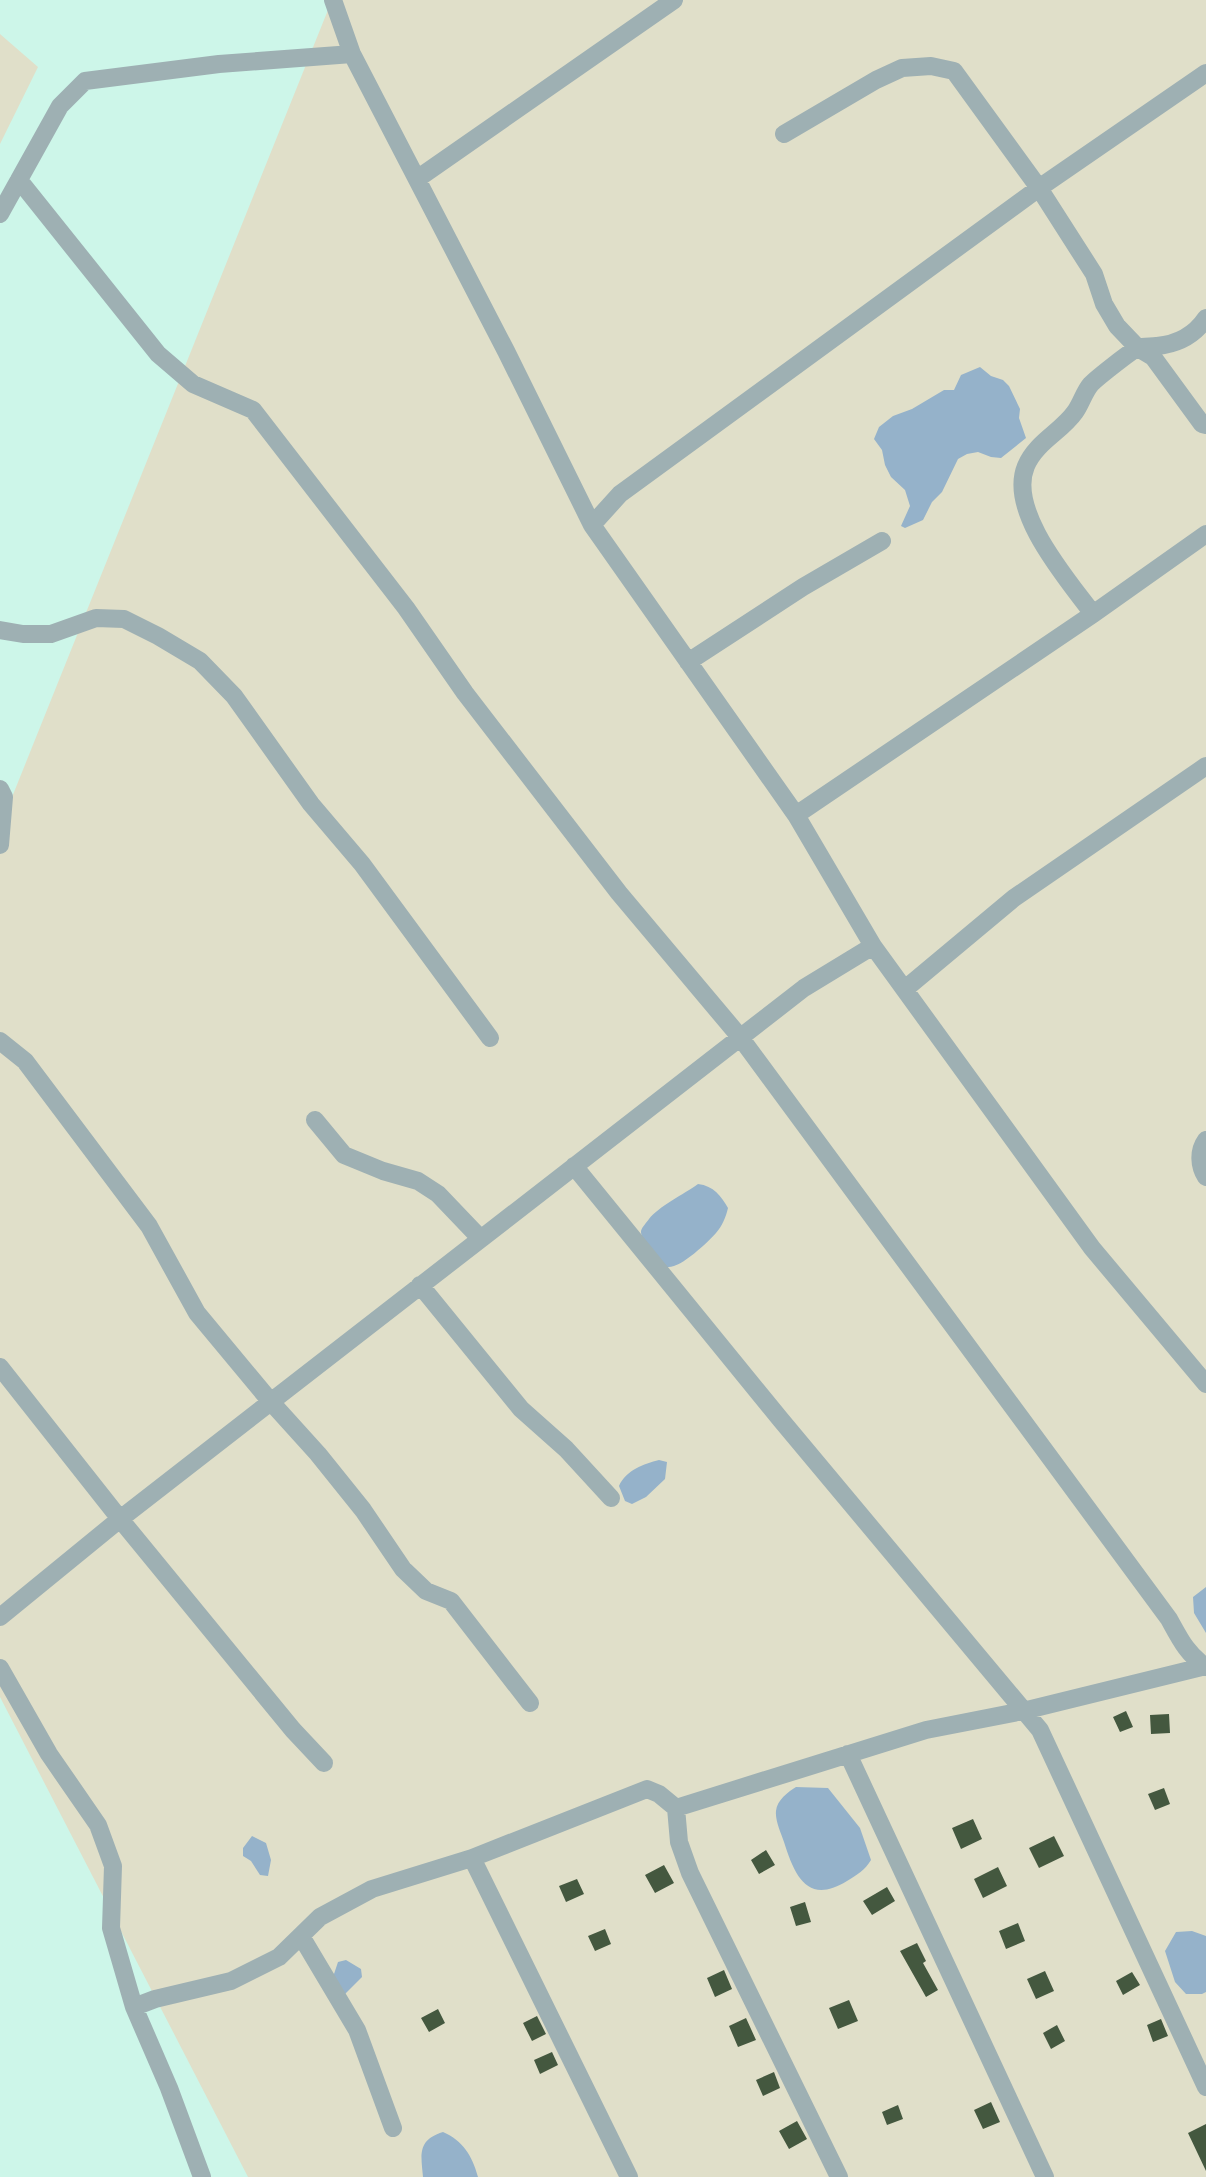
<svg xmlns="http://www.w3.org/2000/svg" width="1206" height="2177" font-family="'Fira Sans Condensed',sans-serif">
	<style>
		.green { fill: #e0dfc9 }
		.water { fill: #95b2ca }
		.building { fill: #44583f }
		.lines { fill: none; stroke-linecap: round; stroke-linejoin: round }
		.minor { stroke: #9eb0b3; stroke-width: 18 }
	</style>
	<rect width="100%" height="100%" fill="#cdf6e9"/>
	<path class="green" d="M332,0h874v2177h-958l-248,-480v-870z
		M0,34l38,33 -38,77z"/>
	<path class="water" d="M980,367l11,9 12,4 6,6 11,23 -1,9 7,20 -25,20 -10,-1 -13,-5 -11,2 -9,5 -16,33 -10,10 -9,18 -18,8 -4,-2 9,-20 -5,-16 -14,-13 -6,-12 -3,-15 -8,-11 5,-12 14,-11 19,-7 32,-19h10l7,-15z
		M698,1184c16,2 23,12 30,24 -2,9 -6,18 -12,25 -9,10 -36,36 -49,34 -8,-1 -27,-28 -26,-36 1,-4 6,-9 8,-12 9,-12 35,-25 49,-35z
		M659,1460l8,2 -2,17 -19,18 -14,7 -7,-3 -6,-15c7,-16 25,-22 40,-26z
		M1206,1587v46l-12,-20 -1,-16z
		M796,1787l32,1 32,40 11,32c-6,10 -14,15 -24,21 -39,24 -52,-4 -63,-39 -3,-9 -9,-21 -8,-31 1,-11 12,-19 20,-24z
		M252,1836l14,7 5,17 -3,16 -8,-1 -9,-14 -8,-5v-8z
		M1192,1931l14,5v56l-4,2h-16l-11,-12 -10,-31 11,-19z
		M346,1960l15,9 1,8 -17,17 -12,-17 5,-15z
		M443,2132c20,9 29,23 35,45h-55c-2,-22 -6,-37 20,-45z"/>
	<path class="building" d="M1126,1711l7,16 -13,5 -7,-15z
		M1169,1714l1,19 -19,1 -1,-19z
		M1164,1788l6,16 -15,6 -7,-16z
		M973,1819l9,20 -21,10 -9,-21z
		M1054,1836l10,20 -25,12 -10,-20z
		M766,1850l9,15 -16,9 -8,-14z
		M664,1865l10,18 -19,10 -10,-18z
		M998,1867l9,19 -24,12 -9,-19z
		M577,1879l7,15 -18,8 -7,-16z
		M887,1887l8,14 -23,14 -9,-14z
		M805,1902l6,20 -15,4 -6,-19z
		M1018,1923l7,18 -19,8 -7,-18z
		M605,1929l6,15 -16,7 -7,-15z
		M917,1943l9,18 -3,2 15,27 -12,7 -26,-46z
		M724,1970l8,19 -17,8 -8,-19z
		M1045,1971l9,20 -18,8 -9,-20z
		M1132,1972l8,13 -17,10 -7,-14z
		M849,2000l9,21 -20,8 -9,-21z
		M438,2009l7,14 -16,9 -8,-14z
		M537,2016l9,18 -14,7 -9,-18z
		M746,2018l10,22 -18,7 -9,-21z
		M1161,2019l7,17 -15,6 -6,-17z
		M1057,2025l8,16 -14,8 -8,-16z
		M552,2052l6,13 -18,9 -6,-14z
		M774,2072l6,16 -17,8 -7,-16z
		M991,2102l9,20 -17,7 -9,-19z
		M898,2105l5,14 -16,6 -5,-13z
		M797,2121l10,18 -18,10 -10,-18z
		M1206,2124v47l-18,-38z"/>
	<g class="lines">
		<path class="minor" d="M333,0l19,54 154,297 86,174 204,290 77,131 219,302 114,136
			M784,134l92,-54 26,-12 29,-2 23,5 85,117 55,86 10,30 13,22 21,22 15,9 49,67 4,1
			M417,179l257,-179
			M19,180l139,174 35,30 60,26 153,198 59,85 154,200 121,144 429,582c11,20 18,35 37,48
			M0,214l60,-108 25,-25 134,-17 133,-10
			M592,525l28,-31 419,-306 167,-115
			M1093,614c-25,-34 -86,-103 -67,-148 10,-24 35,-34 49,-54 6,-8 9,-20 16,-28 6,-6 41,-34 47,-36 6,-2 13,-1 19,-2 21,-2 37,-10 49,-28
			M0,630l23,4h28l45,-16 28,1 34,17 42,25 34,35 77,108 51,60 128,174
			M688,662l115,-75 79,-46
			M0,789l4,8 -4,48
			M796,815l297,-201 113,-80
			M905,989l109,-91 192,-132
			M0,1041l25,20 124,165 48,87 74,89 47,52 45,56 40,59 23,22 25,10 79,102
			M315,1120l29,35 39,16 35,10 20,13 42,44
			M1206,1140c-8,11 -7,26 0,37
			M574,1166l207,254 259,310 166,357
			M420,1285l101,124 45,40 45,49
			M0,1367l120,152 173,211 31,33
			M0,1617l120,-98 684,-531 69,-42
			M0,1668l49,86 49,71 15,41 -2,62 23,79 35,81 33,89
			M848,1754l197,423
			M676,1808l3,34 11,31 149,304
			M472,1858l157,319
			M301,1936l56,94 36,98
			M134,2007l21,-8 76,-18 48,-24 41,-40 52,-28 100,-31 175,-69 12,5 17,14 250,-78 97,-19 183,-45"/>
	</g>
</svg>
